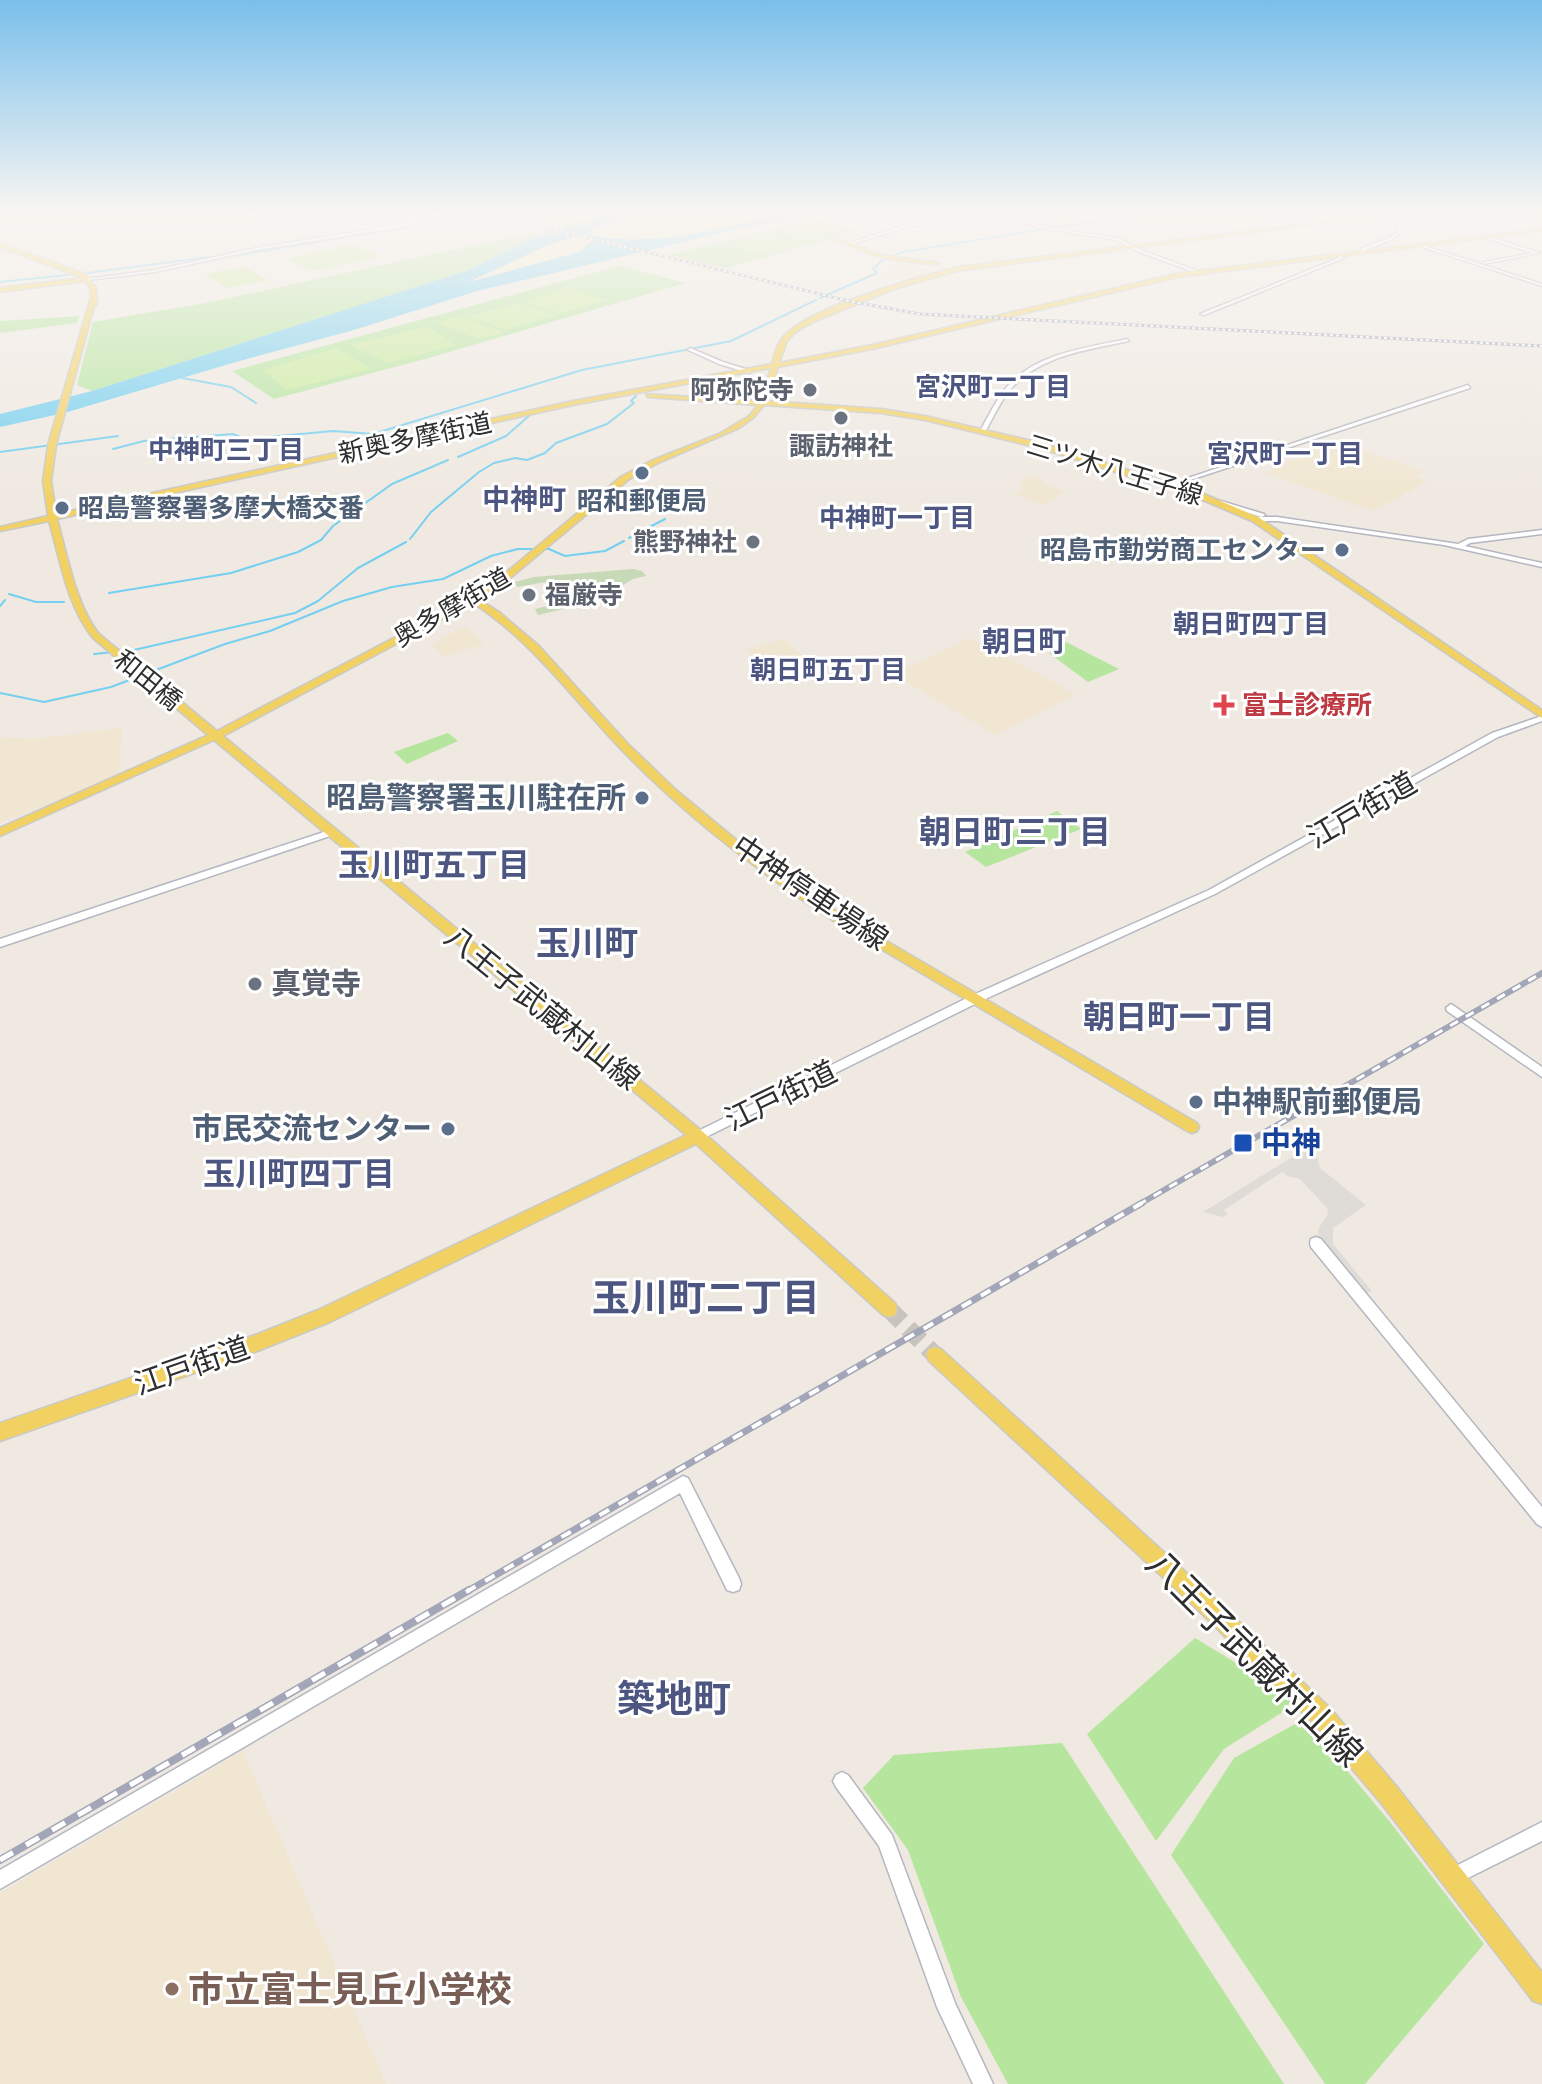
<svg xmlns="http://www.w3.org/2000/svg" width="1542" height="2084" font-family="'Exo 2','Noto Sans JP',sans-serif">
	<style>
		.education { fill: #f0e6d1 }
		.green { fill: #b6e59e }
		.sand { fill: #f3ecc5 }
		.cemetery { fill: #c8d9b8 }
		.pitch { fill: #c9ec9a }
		.plaza { fill: #dfdcd8 }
		.water { fill: #75cff0; fill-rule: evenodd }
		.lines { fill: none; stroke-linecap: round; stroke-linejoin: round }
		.stream { stroke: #75cff0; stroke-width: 2 }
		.major-tunnel { stroke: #c8c4bd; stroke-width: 18; stroke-dasharray: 18 9; stroke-linecap: butt }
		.minor-casing { stroke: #b4b7c1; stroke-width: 3 }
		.major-casing { stroke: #c9c9c9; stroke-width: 3 }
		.highway-casing { stroke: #c9c9c9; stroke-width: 3 }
		.minor { fill: #fff; fill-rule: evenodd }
		.major { fill: #f2d163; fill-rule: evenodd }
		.highway { fill: #ffa35c; fill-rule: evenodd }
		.rail-far3-casing { stroke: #a3a6b8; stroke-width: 3 }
		.rail-far2-casing { stroke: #a3a6b8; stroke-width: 6 }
		.rail-far1-casing { stroke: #a3a6b8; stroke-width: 7 }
		.rail-casing { stroke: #a3a6b8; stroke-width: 8 }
		.rail-far3 { stroke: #fff; stroke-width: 2; stroke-dasharray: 3; stroke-linecap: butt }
		.rail-far2 { stroke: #fff; stroke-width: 3; stroke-dasharray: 9; stroke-linecap: butt }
		.rail-far1 { stroke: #fff; stroke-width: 4; stroke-dasharray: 11; stroke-linecap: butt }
		.rail { stroke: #fff; stroke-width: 5; stroke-dasharray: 15; stroke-linecap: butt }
		.minor-bridge-casing { stroke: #b4b7c1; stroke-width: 5; stroke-linecap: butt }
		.minor-bridge { stroke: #fff; stroke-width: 4 }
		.worship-dot { fill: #6b7280; stroke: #fff; stroke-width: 3 }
		.service-dot { fill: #5c6f8a; stroke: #fff; stroke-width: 3 }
		.health-dot { fill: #e0444e; stroke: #fff; stroke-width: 3 }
		.transit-dot { fill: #1a4fb4; stroke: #fff; stroke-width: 3 }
		.education-dot { fill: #8d6e63; stroke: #fff; stroke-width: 3 }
		.labels { text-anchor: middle; stroke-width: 6; stroke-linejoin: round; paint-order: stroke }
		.far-neighbourhood-label { font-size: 26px; font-weight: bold; fill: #4d5680; stroke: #fff }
		.far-worship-label { font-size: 26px; font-weight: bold; fill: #5b616d; stroke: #fff; text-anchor: end }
		.far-street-label { font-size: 26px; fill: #2e2e2e; stroke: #fff }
		.far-service-label { font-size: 26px; font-weight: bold; fill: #4e5e75; stroke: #fff }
		.far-health-label { font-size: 26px; font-weight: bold; fill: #be3a42; stroke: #fff; text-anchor: start }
		.far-quarter-label { font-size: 28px; font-weight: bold; fill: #4d5680; stroke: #fff }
		.service-label { font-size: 30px; font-weight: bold; fill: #4e5e75; stroke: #fff; text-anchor: end }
		.street-label { font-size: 30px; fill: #2e2e2e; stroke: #fff }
		.worship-label { font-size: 30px; font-weight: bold; fill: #5b616d; stroke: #fff; text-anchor: start }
		.transit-label { font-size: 30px; font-weight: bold; fill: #164399; stroke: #fff; text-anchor: start }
		.neighbourhood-label { font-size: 32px; font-weight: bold; fill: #4d5680; stroke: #fff }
		.quarter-label { font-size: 34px; font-weight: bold; fill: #4d5680; stroke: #fff }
		.near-street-label { font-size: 36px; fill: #2e2e2e; stroke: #fff }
		.near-education-label { font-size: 36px; font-weight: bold; fill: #785e54; stroke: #fff; text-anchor: start }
		.near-neighbourhood-label { font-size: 38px; font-weight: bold; fill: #4d5680; stroke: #fff }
	</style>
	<rect width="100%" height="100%" fill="#efe9e1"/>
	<path class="education" d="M899,263l26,5 11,4 -32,11 -29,-7 3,-5z
		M1333,441l91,30 -9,6 12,5 -54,29 -108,-38z
		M1029,476l16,5 -2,3 23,7 -23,14 -29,-11 9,-5 -4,-7z
		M464,626l20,18 -39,13 -14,-12z
		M970,638l106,56 -81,41 -102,-61z
		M785,639l17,18 -43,7 -12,-15z
		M122,728l-3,48 -119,47v-86l33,2z
		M243,1751l143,333h-386v-191z"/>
	<path class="green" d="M608,213h14l-88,25 -68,33 -374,120 -15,-6 16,-63 118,-20 324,-70 -21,9z
		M812,219l47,12 -133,37 -57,-13z
		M619,266l66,17 -260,76 -151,40 -42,-28z
		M80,316l-3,7 -77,10v-12z
		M1066,642l53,27 -31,13 -39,-29z
		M448,733l10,8 -51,23 -13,-12z
		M1057,811l24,18 -95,38 -21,-15z
		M1195,1638l89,54 10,13 -70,44 -68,92 -69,-107z
		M1304,1719l86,103 94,122 -119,140h-40l-154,-229 63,-97z
		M1062,1743l222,341h-276l-47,-87 -53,-147 -45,-62 31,-33z"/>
	<path class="sand" d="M645,213h124l1,3c-54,16 -130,32 -184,18l27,-14z
		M577,236l16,4 -14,12 -117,33 84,-39z"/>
	<path class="cemetery" d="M633,569l9,2 4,5 -13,3 -36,22 -59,14 -3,-6 28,-7 -5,-22 -41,7 -2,-5 19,-5z"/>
	<path class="pitch" d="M810,222l36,9 -37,10 -36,-9z
		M769,234l35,10 -40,11 -35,-11z
		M353,244l28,13 -69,14 -27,-12z
		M244,267l24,13 -41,8 -23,-14z
		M568,288l38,12 -46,14 -39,-12z
		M518,303l38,12 -50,15 -38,-13z
		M459,316l45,16 -24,7 -44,-16z
		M427,327l29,18 -67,18 -40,-18z
		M336,348l36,21 -86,21 -23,-20z"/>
	<path class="plaza" d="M1297,1128l17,20 6,20 46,37 -33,23v16l39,47 -5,2 -48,-56 -1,-8 10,-15 -1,-6 -27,-29 -13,-3 -5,-4 -58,38 4,4 -5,3 -20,-5 104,-64 -16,-16z"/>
	<path class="water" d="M622,213h23l-32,8 -26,13c53,14 130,-3 182,-18v-3h68l-94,15 -266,63 -123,39 -118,32 -172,51 -64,14v-13l92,-23 374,-120 68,-33zM577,236l15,5 -13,11 -110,30 77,-36z"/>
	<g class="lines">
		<path class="stream" d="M1182,213l170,5 14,-4
			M227,257l174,-29 53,-15
			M87,273l122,-16
			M0,282l76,-8
			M820,298l57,-25 -4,-4 9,-9 21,-8 243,-39
			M182,378l49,9 25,16
			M113,449l31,-8 89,-7 12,5 88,-8 40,3 209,-64 149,-29 85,-41
			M0,452l118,-16
			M458,457l48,-21 24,-21
			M638,533l27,-14
			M629,538l4,-2
			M410,539l21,-27 48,-40 15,-9 21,-5 12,2 18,-7 11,-10 51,-19 27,-21 -3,-2 5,-5
			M109,593l122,-20 67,-21 23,-12 12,-14 59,-42 56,-24
			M9,594l27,8h28
			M0,606l5,-6
			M94,654l40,-4 161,-37 23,-12 40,-33 48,-26
			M0,693l44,9 67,-15 114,-43 45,-13 73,-30 49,-14 51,-8 48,-23 27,-7h31l16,7 40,-5 19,-10"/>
		<path class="major-tunnel" d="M889,1309l46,46"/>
		<g class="minor-casing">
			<path id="minor" d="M448,213h5l-36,9 -2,-1z
				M990,213h7l-2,1 52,13 71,11 23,12 62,23 -3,1 -61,-22 -23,-12 -69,-11 -57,-14 -83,12 -58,18 -3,-1 60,-19z
				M1226,213l121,2 17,-2 -17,4z
				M1381,213h4l14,9 3,9 -9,8 -27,11v2l-5,-1v-2l30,-12 7,-6 -2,-7z
				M374,229l1,2 -119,19 -101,22 -67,8 -2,-1 69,-9 101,-22z
				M1485,236h2l53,17 -57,11 1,-2 49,-9 -48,-15z
				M1419,244l123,40v2l-126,-41z
				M1338,255l6,3 -140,57 -4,-1 139,-56z
				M1127,339l2,2c-41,9 -90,14 -119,49 -10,12 -17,28 -25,42l-5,-1c8,-14 16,-31 26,-43 29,-35 80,-40 121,-49z
				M690,348l33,14 29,9 -3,2 -30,-9 -31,-14z
				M1468,385l2,3 -301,99 -5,-1z
				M1221,501l43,13 1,1 -3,2 -43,-13 -1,-1z
				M1277,517l181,27 10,-5 74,-9v4l-72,9 -5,3 77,17v4l-98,-22 -167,-24h-22l-3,-2 3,-2z
				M1542,716v5l-44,16 -283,157 -234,107 -279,138 -4,2 -4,-2 -2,-3 2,-3 279,-138 236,-105 283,-157z
				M330,830l5,3 -2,2 -333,112v-8z
				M1451,1004l91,63v10l-95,-66 -1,-3z
				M1316,1237l5,2 221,268v20l-5,-3 -226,-277 -1,-4 1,-4z
				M683,1476l5,2 51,100 2,6 -2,6 -6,2 -6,-2 -47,-97 -680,396v-19z
				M842,1772l6,3 44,60 63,168 38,81h-20l-36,-77 -58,-161 -43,-59 -3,-6 3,-6z
				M1542,1822v19l-90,45 -6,-3 -3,-6 3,-6z"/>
		</g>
		<g class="major-casing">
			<path id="major" d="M1394,213h10l-447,58 -63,18 -79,32 -19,11 -9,9 -8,22 93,-18 307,-72 363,-44v2l-363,46 -307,72 -94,18 -11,34 114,8 44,7 120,28 159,50 54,23 284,193v8l-290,-197 -54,-23 -158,-50 -115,-28 -44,-7 -117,-8 -11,13 -14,10 -81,35 -30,17 -137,114 -11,6 19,12 40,34 88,97 49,47 81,67 85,58 355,208 2,4 -2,4 -5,2 -5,-2 -353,-210c-77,-50 -150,-106 -214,-173 -48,-50 -87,-106 -147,-145l-250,133 480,396 192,171 2,6 -2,6 -6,2 -6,-2 -187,-171 -366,178 -70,28 -260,91v-18l258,-89 60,-24 368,-175 -472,-395 -214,96v-8l208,-93 -115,-97c-26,-32 -33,-79 -44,-117l-49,10v-4l48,-11 -5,-35 5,-36 43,-148 -1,-9 -5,-7 -85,11v-4l83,-10 -83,-31v-4l85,31 11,14 1,16 -3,2 -38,139 -5,36 5,33 517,-113 199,-37c2,-8 4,-17 9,-24 20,-31 138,-63 176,-73zM771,368l-11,33 -114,-7 2,3 110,8 -9,11 -30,18 -66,26 -31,16 -137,114 -268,141 -118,-97c-23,-28 -32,-80 -42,-115l516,-114z
				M840,239l42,16 58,8 -3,2 -56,-7 -46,-18z
				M935,1347l6,2 271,247 118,112 67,79 145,185v32l-9,-3 -152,-198 -67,-79 -116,-114 -269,-249 -3,-6 3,-6z"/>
		</g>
		<g class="highway-casing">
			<path id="highway" d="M1529,213h13v4l-12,-3z"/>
		</g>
		<use href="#minor" class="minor"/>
		<use href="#major" class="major"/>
		<use href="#highway" class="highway"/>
		<g class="rail-far3-casing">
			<path id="rail-far3" d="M34,213h171
				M472,213l46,8 335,81 67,12 622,32"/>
		</g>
		<g class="rail-far2-casing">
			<path id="rail-far2" d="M1138,1205l404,-232"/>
		</g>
		<g class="rail-far1-casing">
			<path id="rail-far1" d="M466,1592l676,-389"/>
		</g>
		<g class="rail-casing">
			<path id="rail" d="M0,1860l469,-270"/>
		</g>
		<use href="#rail-far3" class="rail-far3"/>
		<use href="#rail-far2" class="rail-far2"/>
		<use href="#rail-far1" class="rail-far1"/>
		<use href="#rail" class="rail"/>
		<g class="minor-bridge-casing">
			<path id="minor-bridge" d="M374,230l43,-8 25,-9"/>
		</g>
		<use href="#minor-bridge" class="minor-bridge"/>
	</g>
	<linearGradient id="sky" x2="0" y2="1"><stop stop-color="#7abfeb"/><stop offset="0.42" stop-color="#f8f5f2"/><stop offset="1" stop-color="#f8f5f2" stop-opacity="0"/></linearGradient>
	<rect width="1542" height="504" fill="url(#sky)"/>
	<g class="worship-dot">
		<circle cx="810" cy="390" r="8"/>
		<circle cx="841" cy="418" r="8"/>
		<circle cx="753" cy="542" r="8"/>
		<circle cx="529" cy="595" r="8"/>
		<circle cx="255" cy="984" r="8"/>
	</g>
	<g class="service-dot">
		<circle cx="642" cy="473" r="8"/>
		<circle cx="62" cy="508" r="8"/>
		<circle cx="1342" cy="550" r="8"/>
		<circle cx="642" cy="798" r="8"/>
		<circle cx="1196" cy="1102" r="8"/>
		<circle cx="448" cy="1129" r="8"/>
	</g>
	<path class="health-dot" d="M1220 693h8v8h8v8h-8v8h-8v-8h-8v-8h8z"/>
	<rect class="transit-dot" x="1233" y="1133" width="20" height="20" rx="4"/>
	<circle class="education-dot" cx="172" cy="1989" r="8"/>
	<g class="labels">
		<g class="far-neighbourhood-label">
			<text x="993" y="396">宮沢町二丁目</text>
			<text x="226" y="459">中神町三丁目</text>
			<text x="1285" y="463">宮沢町一丁目</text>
			<text x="897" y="527">中神町一丁目</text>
			<text x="1251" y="633">朝日町四丁目</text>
			<text x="828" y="679">朝日町五丁目</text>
		</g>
		<g class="far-worship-label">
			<text x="794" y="399">阿弥陀寺</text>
			<text x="841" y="455" text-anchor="middle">諏訪神社</text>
			<text x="737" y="551">熊野神社</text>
			<text x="545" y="604" text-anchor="start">福厳寺</text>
		</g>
		<g class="far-street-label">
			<text transform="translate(415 438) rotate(-12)" y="9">新奥多摩街道</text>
			<text transform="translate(1115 470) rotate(17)" y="9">三ツ木八王子線</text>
			<text transform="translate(452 607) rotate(-30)" y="9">奥多摩街道</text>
			<text transform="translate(148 680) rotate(39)" y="9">和田橋</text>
		</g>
		<g class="far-service-label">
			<text x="642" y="510">昭和郵便局</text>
			<text x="78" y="517" text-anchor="start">昭島警察署多摩大橋交番</text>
			<text x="1326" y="559" text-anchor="end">昭島市勤労商工センター</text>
		</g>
		<g class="far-health-label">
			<text x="1242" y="714">富士診療所</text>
		</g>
		<g class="far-quarter-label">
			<text x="524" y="509">中神町</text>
			<text x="1024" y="651">朝日町</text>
		</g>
		<g class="service-label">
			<text x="626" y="808">昭島警察署玉川駐在所</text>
			<text x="1212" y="1112" text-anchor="start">中神駅前郵便局</text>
			<text x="432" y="1139">市民交流センター</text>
		</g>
		<g class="street-label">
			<text transform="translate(1362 810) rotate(-30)" y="10">江戸街道</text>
			<text transform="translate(810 893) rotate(34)" y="10">中神停車場線</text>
			<text transform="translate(542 1008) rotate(39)" y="10">八王子武蔵村山線</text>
			<text transform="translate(781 1096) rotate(-26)" y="10">江戸街道</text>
			<text transform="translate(192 1366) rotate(-19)" y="10">江戸街道</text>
		</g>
		<g class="worship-label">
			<text x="271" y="994">真覚寺</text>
		</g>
		<g class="transit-label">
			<text x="1261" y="1153">中神</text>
		</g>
		<g class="neighbourhood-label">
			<text x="1015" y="843">朝日町三丁目</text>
			<text x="434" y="876">玉川町五丁目</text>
			<text x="1179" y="1028">朝日町一丁目</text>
			<text x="299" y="1185">玉川町四丁目</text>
		</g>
		<g class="quarter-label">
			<text x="587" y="955">玉川町</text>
		</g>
		<g class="near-street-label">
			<text transform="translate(1255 1658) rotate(45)" y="13">八王子武蔵村山線</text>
		</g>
		<g class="near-education-label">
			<text x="188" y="2002">市立富士見丘小学校</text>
		</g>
		<g class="near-neighbourhood-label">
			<text x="706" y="1311">玉川町二丁目</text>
			<text x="674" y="1712">築地町</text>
		</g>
	</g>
</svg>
